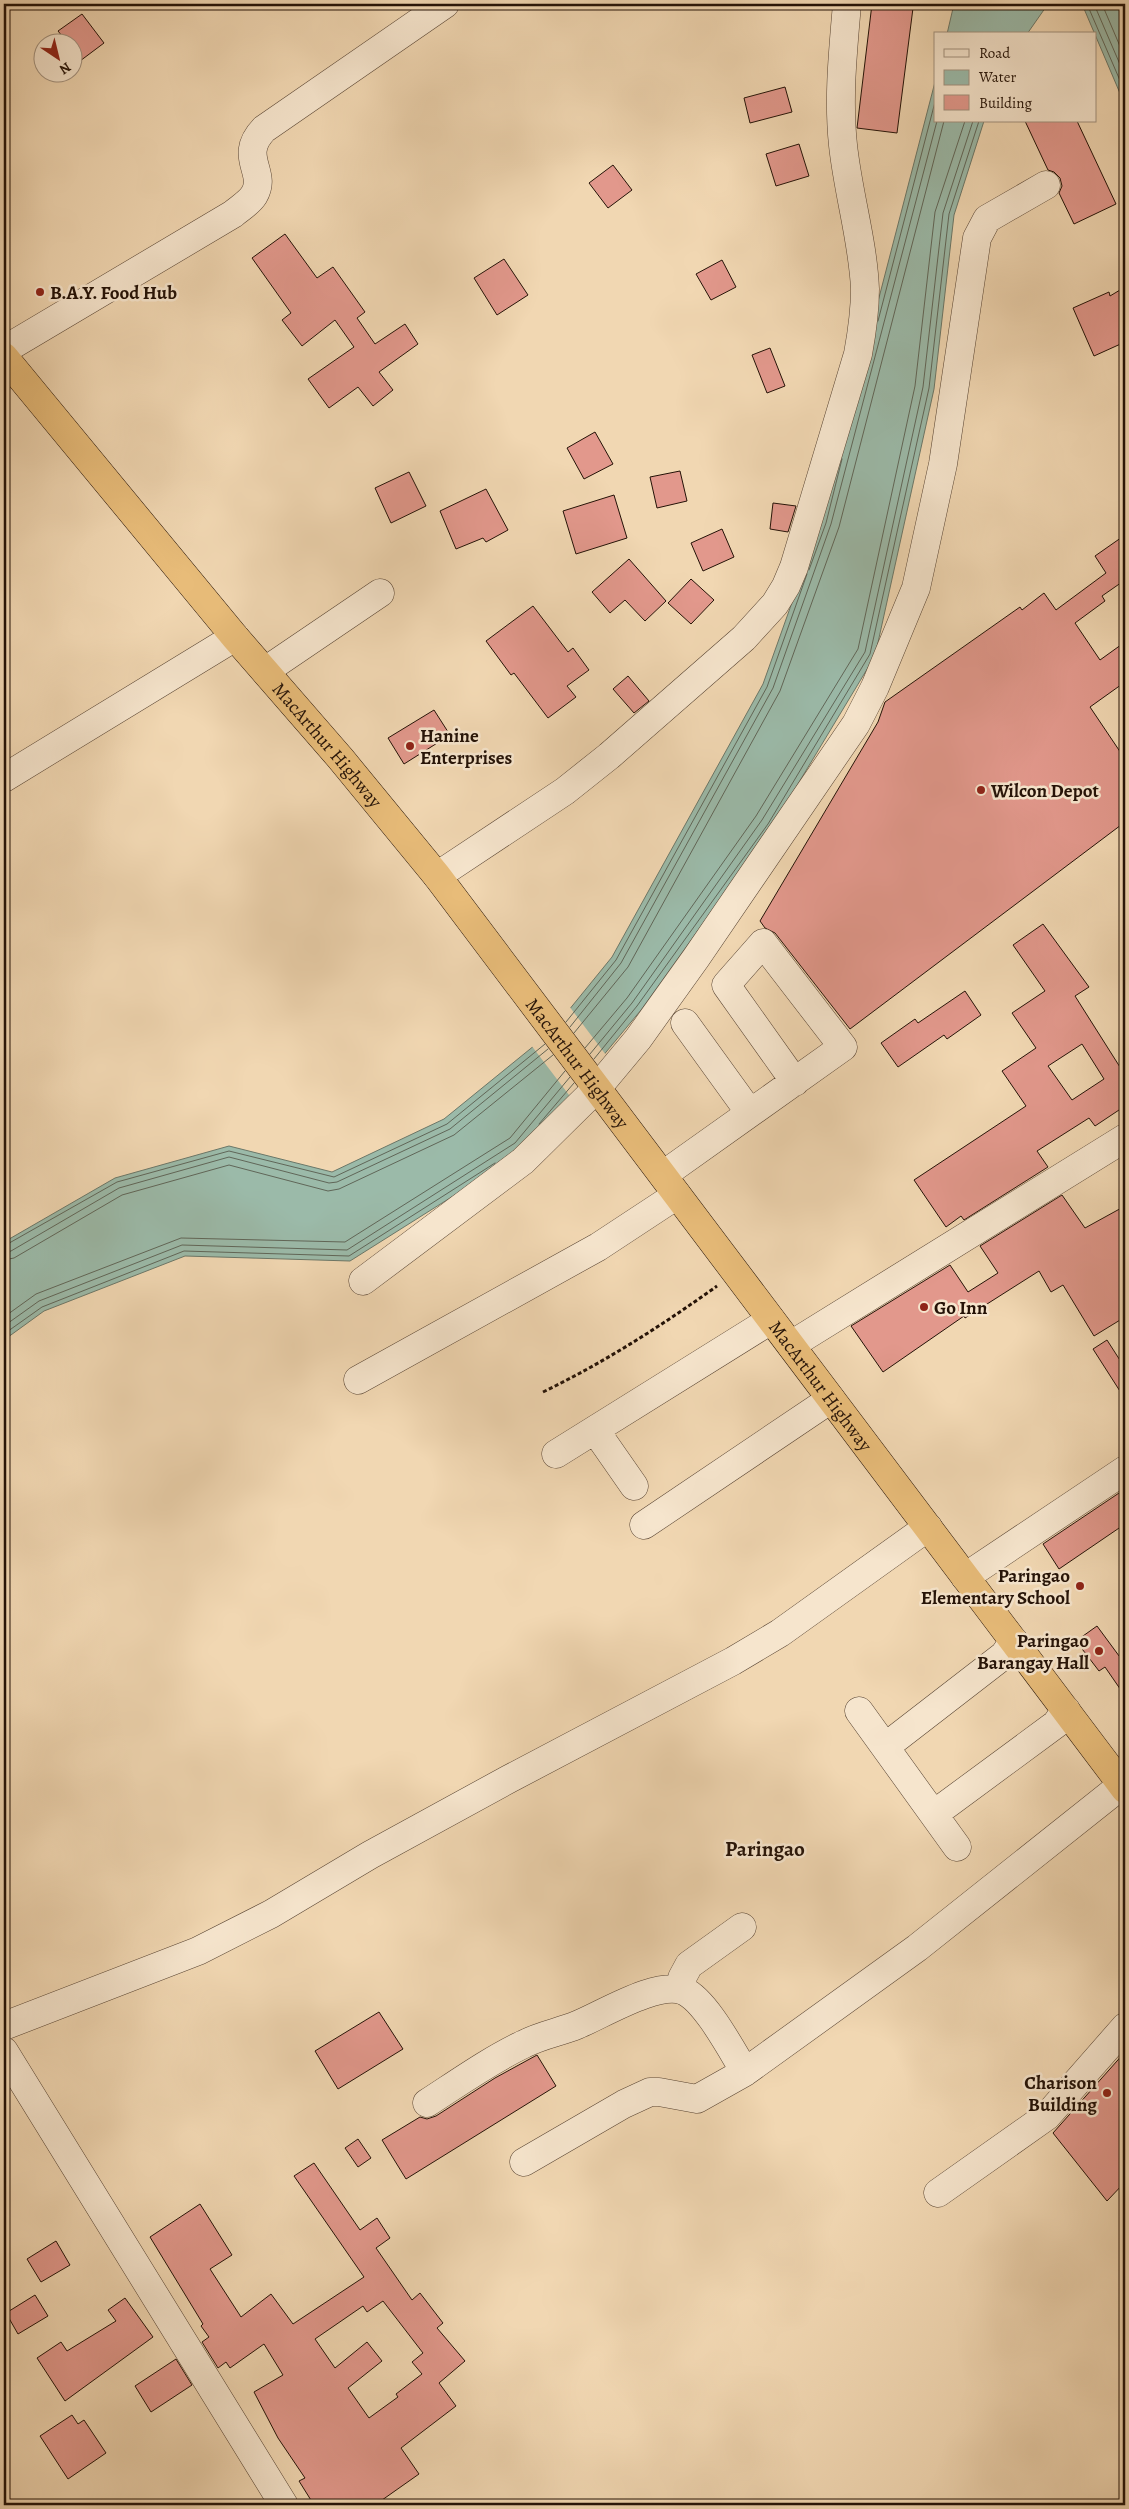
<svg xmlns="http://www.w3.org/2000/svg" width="1129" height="2509" font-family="Alegreya,serif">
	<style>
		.water { fill: #9bbaa9; stroke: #6b7768 }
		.pier { fill: #f1d7b2 }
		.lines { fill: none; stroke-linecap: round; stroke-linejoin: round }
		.shore { stroke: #606658; stroke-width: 1 }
		.building { fill: #e2988c; stroke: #241207; fill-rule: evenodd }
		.minor-casing { stroke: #574332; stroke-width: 29 }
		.highway-casing { stroke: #241207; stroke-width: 29 }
		.path { stroke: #241207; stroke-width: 3; stroke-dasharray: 4 2.5; stroke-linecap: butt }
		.minor { stroke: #f6e5cd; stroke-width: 28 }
		.highway { stroke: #e8bc79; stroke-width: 28 }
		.poi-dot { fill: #8f2418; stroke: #f6e5cd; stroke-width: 2 }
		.labels { text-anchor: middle; stroke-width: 5; stroke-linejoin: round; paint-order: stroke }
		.poi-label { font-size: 19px; font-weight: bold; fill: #241207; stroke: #f6e5cd; text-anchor: start }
		.street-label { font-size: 19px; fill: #241207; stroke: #f6e5cd }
		.quarter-label { font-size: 21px; font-weight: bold; fill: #241207; stroke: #f6e5cd }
	</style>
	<rect width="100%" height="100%" fill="#f1d7b2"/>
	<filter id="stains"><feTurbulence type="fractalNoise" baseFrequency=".004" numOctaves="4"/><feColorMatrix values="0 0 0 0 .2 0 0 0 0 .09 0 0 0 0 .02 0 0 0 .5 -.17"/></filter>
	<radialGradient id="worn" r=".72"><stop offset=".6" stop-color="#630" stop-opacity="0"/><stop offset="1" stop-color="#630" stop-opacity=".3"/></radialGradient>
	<path class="water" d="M954,4h94l-21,30h-80z
		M1082,4h43v101z
		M935,82v39h49l-30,94 -20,174 -59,267 -103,171 -131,183 -118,142 -173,109 -165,-5 -141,55 -40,29v-98l111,-64 114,-32 103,26 112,-53 107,-87 61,-75 151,-273 58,-163z"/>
	<path class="pier" d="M569,1006l37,49 -24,30 -13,10 -38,-50 19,-15z"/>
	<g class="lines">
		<path class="shore" d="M1087,4l38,88
			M1094,4l31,72
			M1102,4l23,54
			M878,321l57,-219
			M809,570l17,-47 16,-64
			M566,1022l50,-62 151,-273 40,-113
			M570,1027l51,-64 152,-275 58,-164 106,-403
			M574,1033l54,-66 152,-276 59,-164 105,-406
			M585,1048l42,-50 129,-182 102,-167 57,-263 20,-174 30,-91
			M590,1054l42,-51 130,-183 103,-168 58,-265 20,-174 30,-92
			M594,1059l43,-53 131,-182 102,-170 59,-266 20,-174 30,-93
			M539,1124l35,-41
			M4,1246l113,-64 112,-31 105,26 113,-53 98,-80
			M4,1253l7,-2 108,-63 110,-31 100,26 8,-1 113,-53 98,-80
			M4,1260l10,-2 108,-63 107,-30 99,26 11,-2 115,-54 99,-80
			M4,1317l32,-23 145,-56 164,4 165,-104 55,-67
			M4,1326l35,-25 143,-56 165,5 168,-107 55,-66
			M4,1334l38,-27 142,-56 165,5 146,-93"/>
	</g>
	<path class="building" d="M872,4l41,4 -16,125 -40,-5z
		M82,14l22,29 -24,18 -8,-11v-8h-5l-9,-11z
		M785,87l7,25 -42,11 -6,-25z
		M1025,121h52l39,83 -42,20 -15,-31 3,-7 -2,-8 -6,-6 -6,-2z
		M799,144l10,32 -33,10 -10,-32z
		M613,165l19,25 -24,18 -19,-25z
		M285,234l32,44 16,-11 32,45 -8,6 18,26 30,-20 13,20 -39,28 14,18 -20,16 -15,-19 -29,21 -21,-29 46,-32 -19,-27 -33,26 -20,-26 9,-7 -39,-55z
		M504,259l24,36 -31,20 -23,-37z
		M722,260l14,27 -25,13 -15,-26z
		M1125,287v55l-31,14 -21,-48 36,-16 1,4z
		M770,348l15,38 -18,7 -15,-38z
		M595,432l18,32 -29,15 -17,-31z
		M680,471l7,30 -30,7 -7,-31z
		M409,472l17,34 -35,17 -16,-35z
		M486,489l22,41 -22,12 -3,-4 -27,11 -16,-38z
		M614,495l13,43 -51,16 -13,-43z
		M773,503l23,3 -8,26 -18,-3z
		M722,529l12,28 -31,14 -12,-28z
		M1125,535v45l-23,16 3,5 -30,22 25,37 25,-18v40l-35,25 35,52v63l-275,207 -75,-96 -10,-5 -5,-7 118,-199 7,-20 135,-95 2,3 22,-17 12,17 50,-37 -11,-17z
		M629,559l37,42 -21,20 -20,-21 -15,13 -18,-21z
		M691,579l23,21 -23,24 -23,-21z
		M533,606l35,46 5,-4 16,22 -22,16 9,11 -28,21 -34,-45 -3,2 -25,-34z
		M628,676l21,25 -15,12 -21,-24z
		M434,710l16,25 -46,29 -16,-26z
		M1043,924l46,63 -14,9 50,79v31l-30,20 -6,-8 -52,33 11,16 -84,53 -3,-4 -15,11 -32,-47 112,-74 -24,-35 34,-23 -24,-35 33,-22 -32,-46zM1082,1044l22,35 -32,21 -24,-34z
		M965,991l16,24 -34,24 -3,-4 -46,32 -17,-24 34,-24 3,4z
		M1062,1195l23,33 40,-22v111l-31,19 -31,-51 -12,7 -12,-21 -74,47 -1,-2 -81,56 -32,-46 99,-61 18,27 30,-19 -18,-27z
		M1107,1340l18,28v31l-32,-50z
		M1125,1489v35l-66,45 -16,-25z
		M1097,1626l28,38v32l-20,-29 -6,4 -23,-30z
		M379,2012l24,37 -65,40 -23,-38z
		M1125,2052v130l-18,19 -54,-68z
		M537,2055l19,31 -150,93 -24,-39 38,-23 7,2 9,-3 59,-38z
		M358,2139l13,19 -13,9 -13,-19z
		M314,2163l46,67 17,-12 13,20 -14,10 36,52 8,-7 23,30 -6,5 28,33 -26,22 17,23 -55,42 18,26 -44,31h-61l-15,-24 6,-3 -27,-40 -24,-46 29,-17 -19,-31 -34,24 -4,-6 -8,6 -16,-26 7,-5 -8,-11 2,-2 -53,-87 50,-33 32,51 -22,14 31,48 30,-23 22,30 71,-47 -70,-101zM383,2301l40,52 -11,9 10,12 -26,20 2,3 -29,21 -21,-30 34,-27 -15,-19 -32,26 -20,-29 48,-33 4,6z
		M56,2241l14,24 -29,17 -14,-23z
		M35,2295l13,21 -30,18 -12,-21z
		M125,2298l28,39 -88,64 -28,-43 24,-16 6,9 49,-30 -8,-11z
		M176,2359l16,26 -41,27 -16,-26z
		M72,2415l6,9 6,-4 22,33 -38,26 -28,-43z"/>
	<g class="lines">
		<g class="minor-casing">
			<path id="minor" d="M4,350l229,-136c7,-6 16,-11 21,-19 14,-23 -17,-38 10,-66l181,-125
				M265,671l115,-78
				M4,778l231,-141
				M437,876l128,-85 44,-35 135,-118 31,-34 11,-18 8,-19 64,-213c4,-22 7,-43 7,-65 -2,-48 -17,-96 -22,-144 -5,-47 0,-94 4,-141
				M685,1023l65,90
				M663,1175l180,-128 -80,-104 -37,42 69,97
				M363,1281l160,-120 75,-74 40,-48 58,-81 160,-234 19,-37 41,-99 27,-124 34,-226 10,-19 59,-34
				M791,1345l334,-207
				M358,1380l240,-133 79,-52
				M595,1430l39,56
				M556,1454l215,-134
				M644,1525l187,-126
				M965,1577l160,-107
				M859,1711l98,136
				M885,1747l119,-92 10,-14
				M934,1814l122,-90 10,-14
				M682,1990v-12l7,-13 53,-38
				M4,2026l194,-75 73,-37 99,-59 139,-76 224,-118 47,-28 148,-106
				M4,2051l280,454
				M427,2103c31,-20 63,-43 97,-59 17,-9 36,-12 53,-19 25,-10 81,-45 107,-34 22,10 48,60 61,81
				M524,2162l100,-58 26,-12h9l38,7 48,-27 172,-124 205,-163
				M938,2193l109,-77 78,-89"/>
		</g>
		<g class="highway-casing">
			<g id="highway">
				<path id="s1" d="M4,357l231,280 106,122 96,117 688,913"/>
			</g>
		</g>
		<path class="path" d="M543,1392c62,-30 118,-66 174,-106"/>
		<use href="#minor" class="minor"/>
		<use href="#highway" class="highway"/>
	</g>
	<g class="poi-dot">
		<circle cx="40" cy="292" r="5"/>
		<circle cx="410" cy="746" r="5"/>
		<circle cx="981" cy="790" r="5"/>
		<circle cx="924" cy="1307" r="5"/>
		<circle cx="1080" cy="1586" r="5"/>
		<circle cx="1099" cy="1651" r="5"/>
		<circle cx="1107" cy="2093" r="5"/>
	</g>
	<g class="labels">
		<g class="poi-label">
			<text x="50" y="299">B.A.Y. Food Hub</text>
			<text x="420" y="742">Hanine<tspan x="420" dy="22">Enterprises</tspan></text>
			<text x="991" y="797">Wilcon Depot</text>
			<text x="934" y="1314">Go Inn</text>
			<text x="1070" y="1582" text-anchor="end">Paringao<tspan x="1070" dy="22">Elementary School</tspan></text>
			<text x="1089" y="1647" text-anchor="end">Paringao<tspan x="1089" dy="22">Barangay Hall</tspan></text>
			<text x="1097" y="2089" text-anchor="end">Charison<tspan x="1097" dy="22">Building</tspan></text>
		</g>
		<g class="street-label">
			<text dy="7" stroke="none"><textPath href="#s1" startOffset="505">MacArthur Highway</textPath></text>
			<text dy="7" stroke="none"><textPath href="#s1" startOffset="910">MacArthur Highway</textPath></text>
			<text dy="7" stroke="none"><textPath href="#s1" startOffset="1314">MacArthur Highway</textPath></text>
		</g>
		<g class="quarter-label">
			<text x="765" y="1856">Paringao</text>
		</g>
	</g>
	<rect width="1129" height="2509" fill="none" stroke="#f1d7b2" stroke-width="20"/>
	<rect x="5" y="5" width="1119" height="2499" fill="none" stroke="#241207" stroke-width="2.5"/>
	<rect x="10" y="10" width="1109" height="2489" fill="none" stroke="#241207"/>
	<rect x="934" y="32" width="162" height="90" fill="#f6e5cd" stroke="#a2917e"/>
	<rect x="944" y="49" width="25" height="8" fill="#f6e5cd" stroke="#a2917e"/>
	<text x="979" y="58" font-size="15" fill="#241207">Road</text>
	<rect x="944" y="70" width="25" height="15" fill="#9bbaa9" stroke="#a2917e"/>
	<text x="979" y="82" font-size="15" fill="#241207">Water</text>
	<rect x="944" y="95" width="25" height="15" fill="#e2988c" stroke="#a2917e"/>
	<text x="979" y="108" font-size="15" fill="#241207">Building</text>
	<g transform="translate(58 58) rotate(145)"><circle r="24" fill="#f6e5cd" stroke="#a2917e"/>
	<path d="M0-4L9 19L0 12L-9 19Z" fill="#8f2418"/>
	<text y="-8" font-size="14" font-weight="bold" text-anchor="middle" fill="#241207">N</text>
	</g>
	<rect width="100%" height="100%" filter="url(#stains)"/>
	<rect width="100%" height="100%" fill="url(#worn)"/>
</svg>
